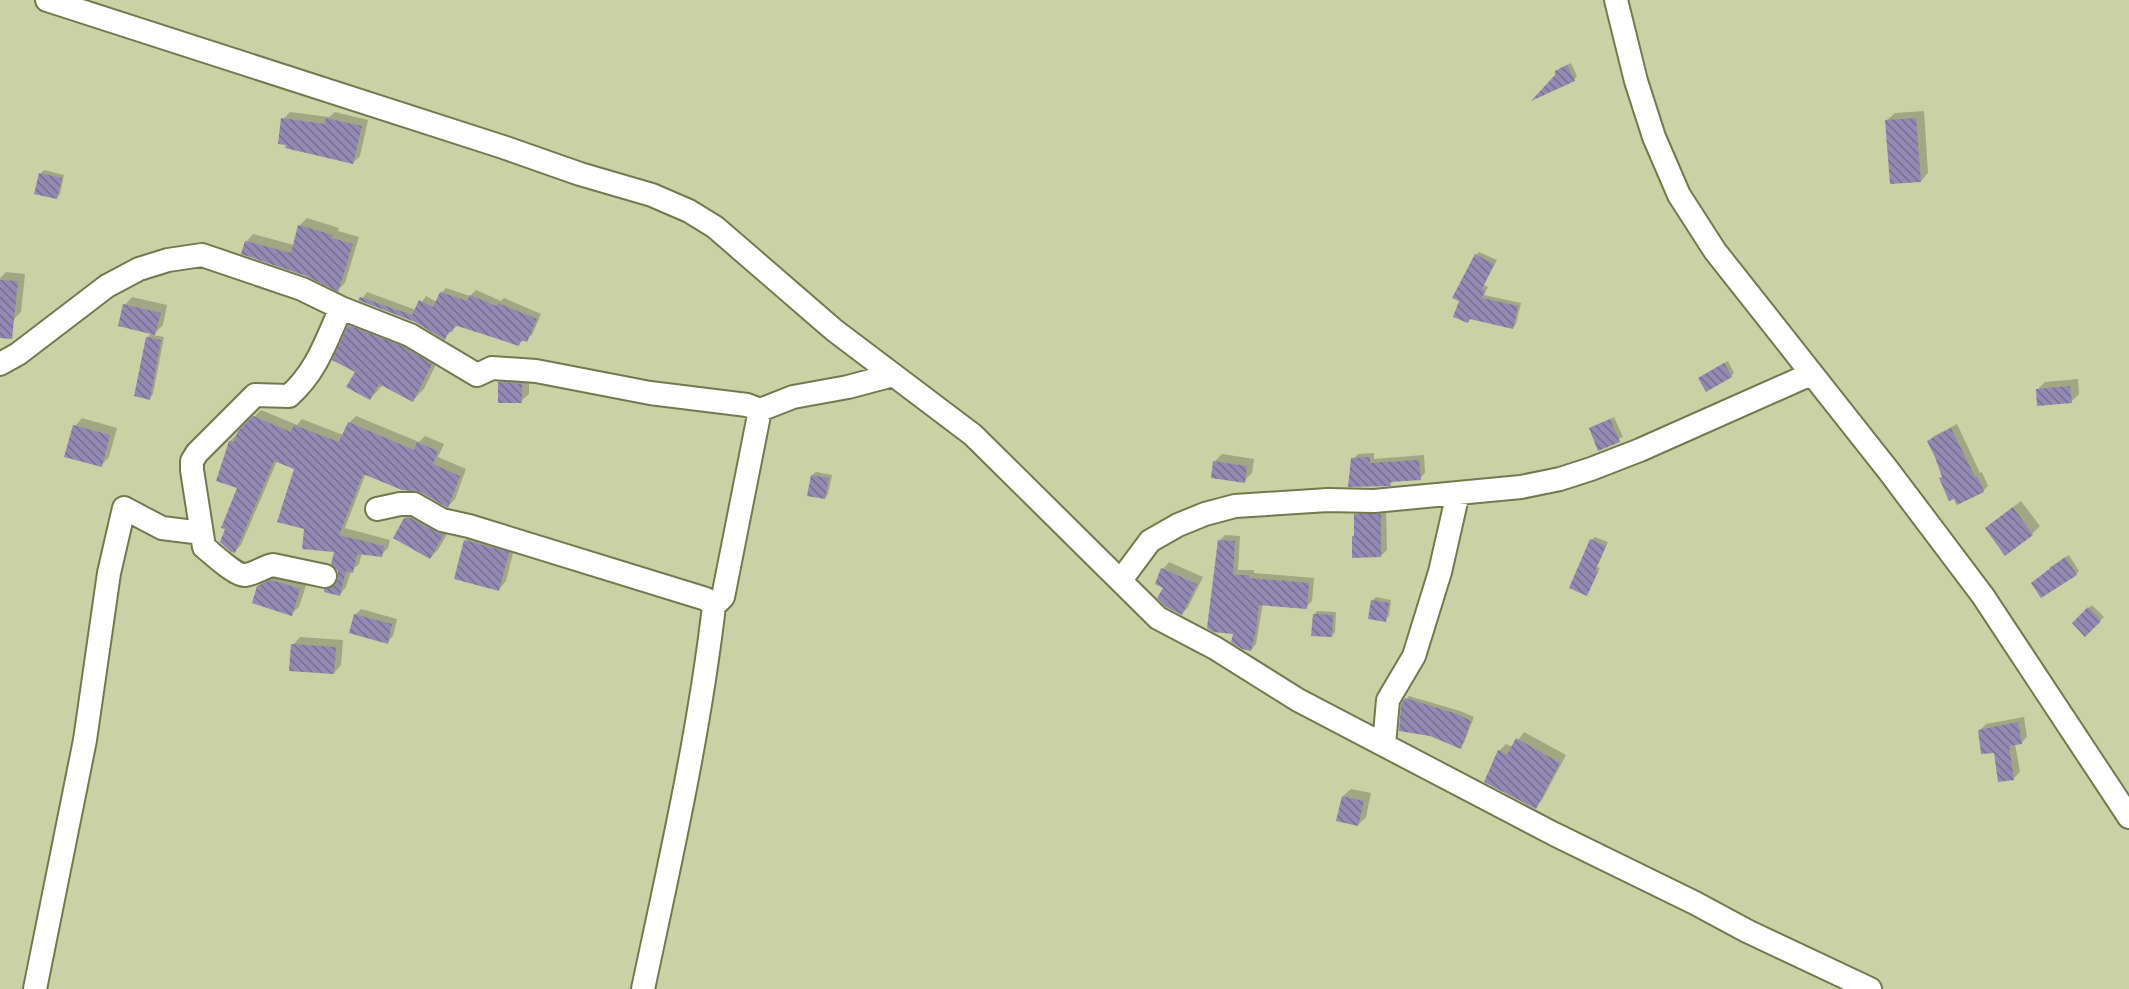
<svg xmlns="http://www.w3.org/2000/svg" width="2129" height="989" font-family="'Fira Sans',sans-serif">
	<style>
		.shadow { fill: #0003 }
		.building { fill: url(#building-back-hatch) }
		.lines { fill: none; stroke-linecap: round; stroke-linejoin: round }
		.street-casing { stroke: #73794f; stroke-width: 26 }
		.street { stroke: #fff; stroke-width: 22 }
	</style>
	<defs>
		<pattern id="building-back-hatch" width="6" height="6" patternUnits="userSpaceOnUse" patternTransform="scale(1.5)"><rect width="6" height="6" fill="#9389b3"/><path d="M-1 5l2 2M0 0l6 6M5-1l2 2" fill="none" stroke="#766f8f"/></pattern>
	</defs>
	<rect width="100%" height="100%" fill="#cad1a4"/>
	<path class="shadow" d="M1571,63l6,13 -3,4 -17,-5v-3l3,-4z
		M1924,111l4,62 -7,8 -34,-61 8,-7z
		M290,112l39,5 6,-5 33,8 -8,36 -7,7 -70,-44z
		M44,170l20,5 -4,19 -3,3 -17,-23z
		M307,218l32,10 -1,3 21,6 -14,46 -7,7 -92,-48 7,-8 41,11 6,-20z
		M1479,252l18,8 -13,25 4,2 -4,8 37,8 -5,21 -3,4 -52,-28 15,-45z
		M6,272l19,2 -4,38 -8,8 -13,-2v-40z
		M446,288l24,8 6,-6 25,11 3,-3 37,16 -9,21 -14,9 -61,-18 -13,12 -28,-17 -55,-21 6,-8 49,18 10,-14 11,6 4,-9z
		M132,297l35,8 -4,20 -10,10 11,2 -11,57 -3,4 -3,-60 5,-6 -27,-27z
		M361,315l81,37 -18,37 -11,11 -30,-15 -13,14 -13,-28 -8,-45z
		M1728,361l6,12 -3,3 -28,-1z
		M507,375l22,1v18l-8,7 -22,-18z
		M2078,379l1,15 -8,8 -34,-12 8,-8z
		M261,410l36,15 5,-6 41,16 6,-12 7,-7 63,26 6,-6 19,8 -6,13 28,12 -11,30 -7,7 -27,-15 -55,-18 -21,55 45,12 -2,8 -7,7 -19,-2 -3,11 -8,7 -5,16 -6,7 -14,-4 7,-7 7,-3 -4,-30 -30,-22 -10,-60 -19,-7 -36,84 -6,6 4,-64 -9,-46z
		M1614,417l9,20 -24,12 -9,-20z
		M82,418l35,10 -8,29 -8,8 -26,-39z
		M1957,424l23,49 2,-1 6,14 -5,5 -26,12 -14,-27 -14,-35 5,-5z
		M1374,453v6l50,-4 1,18 -5,5 -26,3 -4,3 -37,-25 5,-5z
		M1222,454l32,5 -2,14 -8,8 -30,-19z
		M816,472l16,3 -4,19 -3,4 -13,-23z
		M2021,501l19,25 -8,8 -45,-6z
		M1362,509h24l1,41 -6,6 -28,-19 3,-3v-19z
		M413,510l38,17 -13,23 -8,8 -25,-40z
		M473,533l42,12 -9,36 -7,8 -43,-11 10,-38z
		M1225,535l15,1 -2,34h16v3l60,5 -2,23 -6,6 -43,-4 -7,41 -5,6 -16,-17 -16,-92z
		M1595,537l13,5 -11,25 3,1 -13,26 4,-54z
		M2069,555l10,16 -3,3 -28,-2 2,-5z
		M1169,562l34,15 -15,30 -6,7 -17,-27 -8,-4 6,-14z
		M279,573l28,9 -8,25 -8,7 -33,-27 8,-8z
		M1376,597l15,3 -2,16 -4,4 -13,-19z
		M2092,605l12,12 -19,17 -11,-11z
		M361,609l36,10 -4,17 -6,6 -32,-27z
		M1317,611l19,1 -1,20 -3,4 -18,-21z
		M300,637l43,3 -2,25 -7,8 -41,-28z
		M1409,696l51,15 14,6 -10,26 -4,4 -54,-48z
		M2024,717l3,20 -6,6 -6,1 5,28 -6,6 -34,-48 6,-6z
		M1524,732l42,23 -24,45 -7,7 -36,-56 7,-7 7,3z
		M1351,789l20,4 -5,24 -8,8 -15,-29z"/>
	<path class="building" d="M1567,65l8,16 -44,20 24,-26v-4z
		M281,118l44,6 1,-6 36,8 -9,38 -68,-16 1,-3 -8,-1z
		M1916,118l5,64 -31,2 -5,-64z
		M39,173l23,5 -5,21 -23,-5z
		M298,225l35,10 -1,3 21,6 -15,48 -32,-16 -65,-22 4,-13 46,12z
		M1475,254l19,10 -12,25 3,2 -3,7 36,8 -5,23 -43,-10 -2,4 -15,-6 6,-16 -7,-3z
		M0,280l18,1 -6,58 -12,-1z
		M440,292l27,9 3,-6 26,11 2,-3 39,16 -10,23 -6,-2 -2,6 -64,-21 -3,7 -3,-1 -4,9 -30,-18 -57,-22 2,-3 52,18 7,-15 14,7z
		M123,304l38,9 -6,22 -37,-9z
		M348,325l56,22 28,17 -19,38 -34,-18 -9,16 -24,-13 9,-15 -23,-12z
		M146,337l15,3 -11,60 -16,-4z
		M1724,363l8,14 -26,15 -8,-14z
		M498,382l24,2v19h-24z
		M2070,386l2,17 -35,3 -1,-17z
		M253,416l38,16 3,-7 45,17 9,-20 66,28 3,-8 21,9 -5,13 27,12 -12,32 -28,-16 -18,-2 -39,-16 -24,61 45,11 -2,11 -25,-3 -4,19 -7,-2 -6,25 -16,-4v-3l11,-4 3,-6v-8l-7,-7 3,-12 -32,-3 2,-20 -27,-7 17,-53 -20,-8 -39,92 -4,-1 -11,-10 5,-13 -4,-1 16,-40 -21,-7 13,-40 5,1 4,-11z
		M1610,419l10,23 -22,9 -9,-23z
		M73,425l37,10 -8,32 -38,-10z
		M1951,428l24,49 2,-1 7,16 -27,13 -3,-6 -5,2 -10,-23 3,-1 -7,-20 -8,-16z
		M1370,457v6l49,-3 2,20 -31,2 1,4 -43,1 3,-29z
		M1213,461l34,5 -2,17 -34,-5z
		M811,475l18,3 -4,21 -18,-3z
		M2013,507l20,28 -28,21 -20,-28z
		M1354,514h27v43l-29,1v-22h2z
		M404,518h6l26,14 8,2 -14,25 -37,-21z
		M1590,539l16,7 -11,25 3,1 -11,24 -18,-8z
		M464,540l45,12 -10,39 -45,-12z
		M1218,540l17,1 -2,34h16v3l60,5 -2,26 -48,-4 -3,26 -5,20 -9,-2 -11,-7 2,-8 -20,-2 -6,-4z
		M2065,557l12,18 -36,23 -10,-15z
		M1161,568l36,16 -15,31 -16,-8 -9,-9 6,-10 -8,-4z
		M271,580l29,9 -8,27 -40,-13 5,-17z
		M1371,600l18,3 -3,19 -18,-3z
		M2088,607l13,14 -16,16 -13,-14z
		M354,614l38,10 -4,20 -39,-11z
		M1313,614l20,1 -1,22 -21,-1z
		M291,644l45,3 -2,27 -45,-3z
		M1405,698l52,16 14,7 -10,28 -31,-13 -31,-5 2,-27z
		M2018,722l4,22 -13,2 5,34 -16,2 -4,-29 -13,1 -3,-24z
		M1516,738l44,25 -24,46 -52,-27 14,-32 9,5z
		M1342,796l22,5 -6,25 -22,-5z"/>
	<g class="lines">
		<g class="street-casing">
			<path id="street" d="M47,0l456,147 77,27 72,21 37,16 26,16 119,103 139,105 185,183 57,30 83,52 256,134 141,69 52,28 123,58
				M1616,0l20,81 18,56 25,58 36,56 173,219 95,126 146,221
				M0,364l18,-10 89,-68 32,-17 29,-9 34,-5 100,34 39,19 69,27 67,40 15,-7 44,3 114,22 97,12 13,5 33,-13 55,-10 45,-12
				M377,509l23,-5h14l28,16 27,6 237,73 8,7 9,-9 37,-187
				M325,576l-52,-11c-10,2 -18,9 -28,10 -9,1 -32,-21 -41,-28l-12,-77v-9l5,-8 58,-58 34,1c28,-25 37,-55 52,-88
				M1121,580l29,-39 28,-16 27,-11 30,-8 93,-6 46,1 147,-14 39,-8 31,-10 49,-19 171,-76
				M1384,745l4,-45 26,-44 26,-84 18,-79
				M35,989l50,-249 24,-167 15,-65 38,20 40,5
				M643,989c27,-127 56,-254 71,-383"/>
		</g>
		<use href="#street" class="street"/>
	</g>
</svg>
